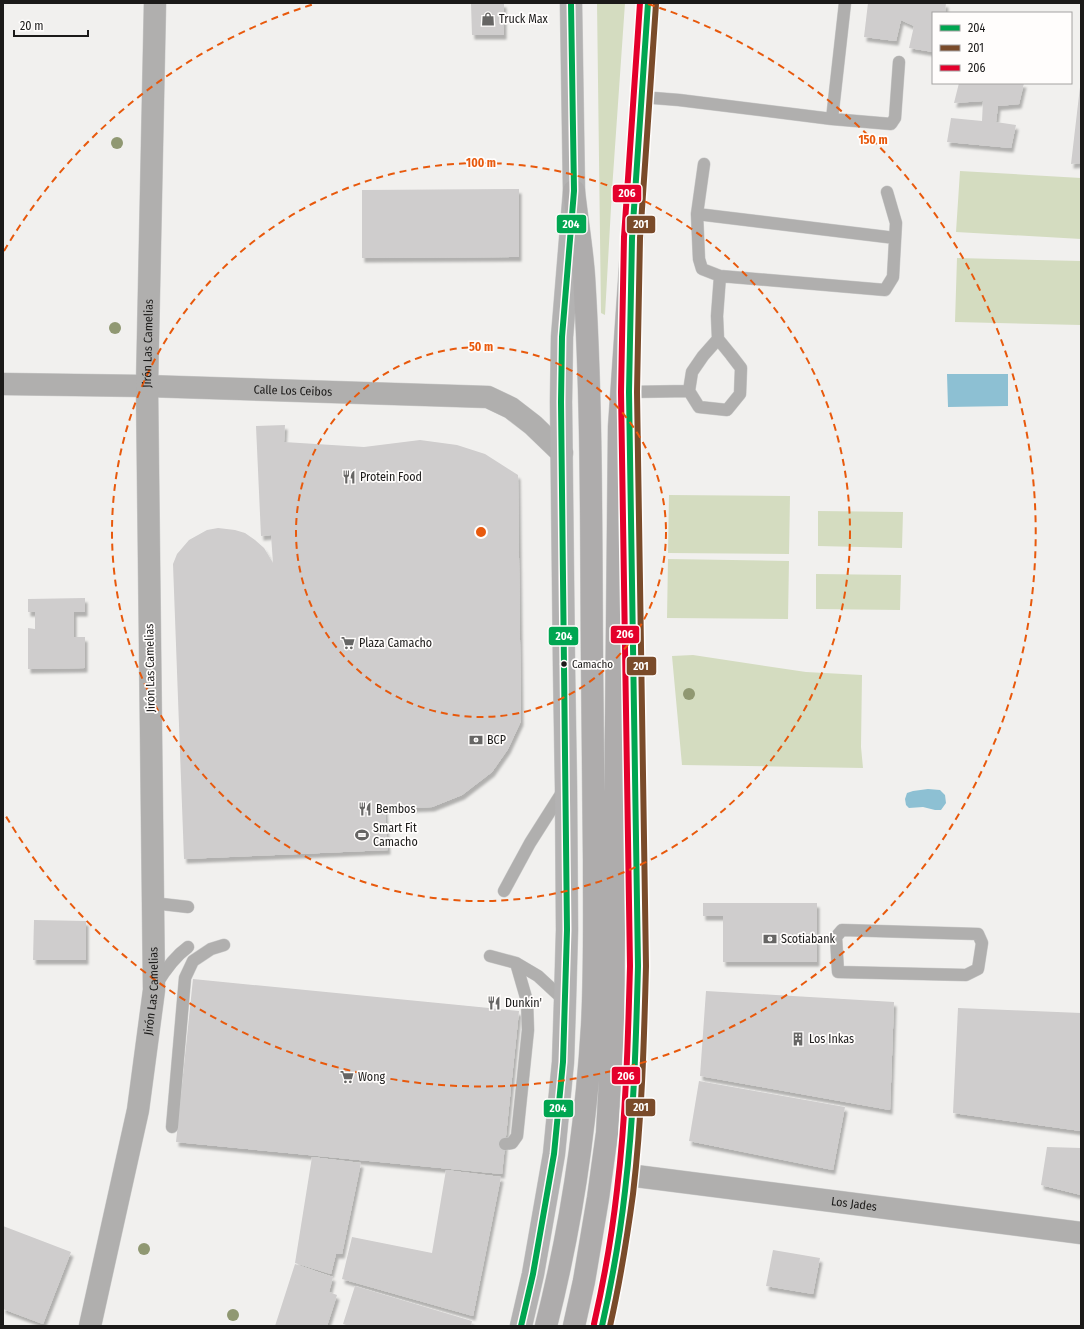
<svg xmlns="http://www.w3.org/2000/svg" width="1084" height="1329" font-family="'Fira Sans Condensed',sans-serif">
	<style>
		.green { fill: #d4dcc0 }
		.water { fill: #8dc0d3 }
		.building { fill: #cfcdcd; filter: url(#shadow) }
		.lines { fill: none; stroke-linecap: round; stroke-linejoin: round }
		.lane-casing { stroke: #cececd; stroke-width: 13 }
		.street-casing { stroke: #cececd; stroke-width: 23 }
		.primary-casing { stroke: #cececd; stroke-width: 23 }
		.highway-casing { stroke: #cececd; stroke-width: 23 }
		.lane { stroke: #b0afae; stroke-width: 12 }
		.street { stroke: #b0afae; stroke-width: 22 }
		.primary { stroke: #b3b2b2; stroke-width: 22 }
		.highway { stroke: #aeacac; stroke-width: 22 }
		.bus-1-casing { stroke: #fffdfc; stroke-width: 9 }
		.bus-2-casing { stroke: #fffdfc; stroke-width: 9 }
		.bus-3-casing { stroke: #fffdfc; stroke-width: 9 }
		.bus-1 { stroke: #00a651; stroke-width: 6 }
		.bus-2 { stroke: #7a4b2a; stroke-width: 6 }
		.bus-3 { stroke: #e4002b; stroke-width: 6 }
		.tree { fill: #909872 }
		.ring { fill: none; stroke: #e8590c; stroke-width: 2; stroke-dasharray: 7 5 }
		.bus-dot { fill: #1b1a19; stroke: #fffdfc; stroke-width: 1.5 }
		.labels { text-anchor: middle; stroke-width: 3.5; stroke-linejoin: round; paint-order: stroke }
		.bus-label { font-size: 11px; fill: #1b1a19; stroke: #fffdfc; text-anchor: start }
		.poi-label { font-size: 12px; fill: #1b1a19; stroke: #fffdfc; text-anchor: start }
		.street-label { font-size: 12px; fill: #1b1a19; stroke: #fffdfc }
		.centre { fill: #e8590c; stroke: #fffdfc; stroke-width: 2 }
		.ring-label { font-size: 12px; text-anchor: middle; font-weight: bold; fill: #e8590c; stroke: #fffdfc; stroke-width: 3.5; stroke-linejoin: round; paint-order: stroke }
		.line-badge { stroke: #fffdfc; stroke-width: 1.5 }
		.badge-label { font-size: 11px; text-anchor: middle; font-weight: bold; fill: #fff }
	</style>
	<defs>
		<filter id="shadow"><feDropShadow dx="2.5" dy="4.5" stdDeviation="1" flood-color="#0004"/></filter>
	</defs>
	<rect width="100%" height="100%" fill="#f1f0ee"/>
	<path class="green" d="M597,3h28l-13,187 -7,125 -4,-2z
		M960,171l121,7v61l-125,-7z
		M957,258l124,3v64l-126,-3z
		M669,495l121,1 -1,58 -121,-1z
		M818,511l85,1 -1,36 -84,-2z
		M668,559l121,2 -1,58 -121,-1z
		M816,574l85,1 -1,35 -84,-1z
		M693,655l113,17 56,3 -1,72 2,21 -181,-3 -10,-109z"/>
	<path class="water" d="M947,374h61v32l-60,1z
		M928,789l12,1 5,5 1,8 -5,7h-6l-12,-3 -14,1 -3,-3 -1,-6 2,-6 6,-2z"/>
	<path class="building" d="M471,3h33v32h-32z
		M868,3h78l-1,10h-12v39l-24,-4 5,-22 -13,-6 -5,21 -32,-4z
		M959,83h65l-5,21 -21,2 -2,16 20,3 -5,23 -64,-6 4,-24 31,3 1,-20 -29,2z
		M1080,87h1v76l-10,1z
		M519,189v68l-157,1v-68z
		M285,425l-1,17 80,5 56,-7 37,5 28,9 33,21 3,246 -13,28 -16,23 -30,23 -30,12 -47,2 3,41 -204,9 -11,-295 4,-10 12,-14 18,-10 11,-2 17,2 10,3 10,7 9,8 9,15 -2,-28 -10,1 -5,-110z
		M85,598v14h-11v25h11v31l-57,1v-41l7,1v-17h-7v-13z
		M703,903h114v59h-94v-46h-20z
		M34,920l52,1v39h-53z
		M193,979l326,32 -17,163 -326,-32z
		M706,991l188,11 -4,108 -190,-34z
		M958,1008l123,5v118l-128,-18z
		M699,1081l146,26 -12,63 -144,-29z
		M1047,1147l34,1v47l-40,-10z
		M312,1157l49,6 -19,91h-6l-5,20 -36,-11z
		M446,1170l55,7 -28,139 -131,-37 10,-42 80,16z
		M3,1226l68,26 -28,72 -40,-15z
		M773,1250l47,8 -7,36 -47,-8z
		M295,1264l38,13 -4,15 8,3 -10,31h-52z
		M355,1286l117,35 -1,5h-122l-6,-2z"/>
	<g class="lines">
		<g class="lane-casing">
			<path id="lane" d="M641,97l38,3 153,19 13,-116
				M832,119l59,5 4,-6 4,-56
				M697,214l7,-50
				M720,276l-18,-7 -3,-10 -2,-45 198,24
				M689,391l3,-19 11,-16 15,-17
				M629,392l60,-1 10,16 28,3 13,-16 1,-26 -10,-13 -13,-16 -1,-23 3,-40 165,14 8,-13 3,-54 -9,-31
				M504,891l26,-48 33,-52
				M153,903l35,4
				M842,930l136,4 4,9 -4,26 -12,6 -128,-3 -2,-35z
				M490,956l26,7 22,13 27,25
				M156,985c9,-15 18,-28 32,-38
				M172,1127l13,-149 8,-17 18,-12 13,-4
				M505,1144l7,-1 5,-7 11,-106 -1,-29 -11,-38"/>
		</g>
		<g class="street-casing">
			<g id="street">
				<path id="s1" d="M3,384l144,2 341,11 23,11 22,17 29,28"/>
				<path id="s2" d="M628,1175l453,58"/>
				<path id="s3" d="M90,1326l48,-216 16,-120 -7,-604 8,-383"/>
			</g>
		</g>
		<g class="primary-casing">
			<path id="primary" d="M632,257l9,-160 7,-94
				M521,1326l12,-52 21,-120 9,-92 2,-61 2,-71 -1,-143 -2,-120 -3,-265 1,-65 12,-146 -3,-188
				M602,1326c28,-118 34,-240 36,-360l-9,-570"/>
		</g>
		<g class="highway-casing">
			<path id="highway" d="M546,1326c25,-98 40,-199 46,-300 3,-55 2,-111 2,-166 -1,-67 -1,-133 -2,-200 -1,-128 0,-256 -8,-384 -2,-28 -7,-57 -10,-85
				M574,1326l10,-45 14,-83 9,-65 6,-109 6,-597 13,-189"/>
		</g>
		<use href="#lane" class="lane"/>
		<use href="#street" class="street"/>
		<use href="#primary" class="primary"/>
		<use href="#highway" class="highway"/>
		<g class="bus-1-casing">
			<path id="bus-1" d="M521,1326l12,-52 21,-120 9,-92 4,-132 -6,-528 1,-65 12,-146 -3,-188
				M602,1326c10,-45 18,-90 23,-135 9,-75 11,-150 13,-225l-9,-574 3,-154 16,-235"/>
		</g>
		<g class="bus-2-casing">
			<path id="bus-2" d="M610,1326c10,-44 17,-88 23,-132 9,-76 11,-152 13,-228l-9,-574 3,-154 16,-234"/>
		</g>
		<g class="bus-3-casing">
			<path id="bus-3" d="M594,1324c10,-44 18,-89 23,-134 9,-74 11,-149 13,-224l-9,-574 3,-155 16,-234"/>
		</g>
		<use href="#bus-1" class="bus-1"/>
		<use href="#bus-2" class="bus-2"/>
		<use href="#bus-3" class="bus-3"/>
	</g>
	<g class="tree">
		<circle cx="117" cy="143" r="6"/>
		<circle cx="115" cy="328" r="6"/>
		<circle cx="689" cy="694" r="6"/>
		<circle cx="144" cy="1249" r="6"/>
		<circle cx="233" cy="1315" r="6"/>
	</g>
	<g class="ring">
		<circle cx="481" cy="532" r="185"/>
		<circle cx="481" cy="532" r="369"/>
		<path d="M4 251A554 554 0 0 1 314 4M648 4A554 554 0 1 1 4 813"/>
	</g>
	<defs>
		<g id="shop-bare" transform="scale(1.08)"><path d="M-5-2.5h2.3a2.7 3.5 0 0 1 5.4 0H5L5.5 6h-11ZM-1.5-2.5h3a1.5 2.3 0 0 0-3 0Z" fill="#666564" stroke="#fffdfc" stroke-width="2.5" paint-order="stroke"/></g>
		<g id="restaurant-bare" transform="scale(1.08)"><path d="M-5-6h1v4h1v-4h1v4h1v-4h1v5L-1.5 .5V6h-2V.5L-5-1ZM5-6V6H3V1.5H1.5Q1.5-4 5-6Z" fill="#666564" stroke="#fffdfc" stroke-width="2.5" paint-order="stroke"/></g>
		<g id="supermarket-bare" transform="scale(1.08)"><path d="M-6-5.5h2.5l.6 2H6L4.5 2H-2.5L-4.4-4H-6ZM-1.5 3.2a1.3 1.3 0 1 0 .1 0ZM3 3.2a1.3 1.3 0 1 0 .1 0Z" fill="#666564" stroke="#fffdfc" stroke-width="2.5" paint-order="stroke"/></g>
		<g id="bank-bare" transform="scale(1.08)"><path d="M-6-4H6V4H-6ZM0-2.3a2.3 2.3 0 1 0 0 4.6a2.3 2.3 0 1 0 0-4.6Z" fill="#666564" stroke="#fffdfc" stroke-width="2.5" paint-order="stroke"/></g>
		<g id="stadium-bare" transform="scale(1.08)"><path d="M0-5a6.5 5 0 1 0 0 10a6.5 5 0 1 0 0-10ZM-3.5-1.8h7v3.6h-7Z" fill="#666564" stroke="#fffdfc" stroke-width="2.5" paint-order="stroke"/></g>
		<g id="building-bare" transform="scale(1.08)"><path d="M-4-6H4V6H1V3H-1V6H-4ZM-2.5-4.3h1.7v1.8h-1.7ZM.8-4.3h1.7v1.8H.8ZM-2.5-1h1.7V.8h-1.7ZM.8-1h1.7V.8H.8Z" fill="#666564" stroke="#fffdfc" stroke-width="2.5" paint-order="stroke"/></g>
	</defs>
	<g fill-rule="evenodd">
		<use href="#shop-bare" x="488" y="19"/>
		<use href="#restaurant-bare" x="349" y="477"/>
		<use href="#supermarket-bare" x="348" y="643"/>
		<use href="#bank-bare" x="476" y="740"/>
		<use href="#restaurant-bare" x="365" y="809"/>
		<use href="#stadium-bare" x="362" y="835"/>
		<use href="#bank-bare" x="770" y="939"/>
		<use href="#restaurant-bare" x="494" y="1003"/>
		<use href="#building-bare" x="798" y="1039"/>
		<use href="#supermarket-bare" x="347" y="1077"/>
	</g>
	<circle class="bus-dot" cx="564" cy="664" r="3.5"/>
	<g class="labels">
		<g class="bus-label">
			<text x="572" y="668">Camacho</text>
		</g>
		<g class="poi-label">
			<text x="499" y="23">Truck Max</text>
			<text x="360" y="481">Protein Food</text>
			<text x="359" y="647">Plaza Camacho</text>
			<text x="487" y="744">BCP</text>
			<text x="376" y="813">Bembos</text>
			<text x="373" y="832">Smart Fit<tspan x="373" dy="14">Camacho</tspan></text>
			<text x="781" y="943">Scotiabank</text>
			<text x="505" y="1007">Dunkin'</text>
			<text x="809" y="1043">Los Inkas</text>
			<text x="358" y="1081">Wong</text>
		</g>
		<g class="street-label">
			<text dy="4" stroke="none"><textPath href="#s3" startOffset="989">Jirón Las Camelias</textPath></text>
			<text dy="4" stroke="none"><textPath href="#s1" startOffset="290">Calle Los Ceibos</textPath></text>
			<text transform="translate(150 668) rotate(-91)" y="4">Jirón Las Camelias</text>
			<text dy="4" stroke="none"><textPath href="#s3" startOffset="341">Jirón Las Camelias</textPath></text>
			<text dy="4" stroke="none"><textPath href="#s2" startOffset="228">Los Jades</textPath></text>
		</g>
	</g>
	<circle cx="481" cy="532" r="6" class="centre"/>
	<g class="ring-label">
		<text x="873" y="144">150 m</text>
		<text x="481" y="167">100 m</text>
		<text x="481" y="351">50 m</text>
	</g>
	<g class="line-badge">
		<rect x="612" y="184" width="30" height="19" rx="4" fill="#e4002b"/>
		<rect x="556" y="214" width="31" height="20" rx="4" fill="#00a651"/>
		<rect x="626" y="215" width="30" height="19" rx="4" fill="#7a4b2a"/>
		<rect x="610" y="625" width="30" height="19" rx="4" fill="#e4002b"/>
		<rect x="548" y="626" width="31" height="20" rx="4" fill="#00a651"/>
		<rect x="626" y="656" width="31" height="20" rx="4" fill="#7a4b2a"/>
		<rect x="611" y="1066" width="30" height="19" rx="4" fill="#e4002b"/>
		<rect x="625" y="1098" width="31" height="19" rx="4" fill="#7a4b2a"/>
		<rect x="543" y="1099" width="31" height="19" rx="4" fill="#00a651"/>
	</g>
	<g class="badge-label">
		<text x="627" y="197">206</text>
		<text x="571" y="228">204</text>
		<text x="641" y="228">201</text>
		<text x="625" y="638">206</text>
		<text x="564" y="640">204</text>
		<text x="641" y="670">201</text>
		<text x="626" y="1080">206</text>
		<text x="641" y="1111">201</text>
		<text x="558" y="1112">204</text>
	</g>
	<rect width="1084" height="1329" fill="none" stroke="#1b1a19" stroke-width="8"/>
	<rect x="932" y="12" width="140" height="72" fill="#fffdfc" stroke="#a4a2a1"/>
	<rect x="940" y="25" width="20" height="6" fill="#00a651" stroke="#a4a2a1"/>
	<text x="968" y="32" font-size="12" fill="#1b1a19">204</text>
	<rect x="940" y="45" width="20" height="6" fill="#7a4b2a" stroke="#a4a2a1"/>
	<text x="968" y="52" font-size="12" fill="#1b1a19">201</text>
	<rect x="940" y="65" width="20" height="6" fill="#e4002b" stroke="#a4a2a1"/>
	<text x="968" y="72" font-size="12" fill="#1b1a19">206</text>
	<path d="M14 30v6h74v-6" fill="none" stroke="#1b1a19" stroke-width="2"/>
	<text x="20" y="30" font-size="12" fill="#1b1a19" stroke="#fffdfc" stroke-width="3" paint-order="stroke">20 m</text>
</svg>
